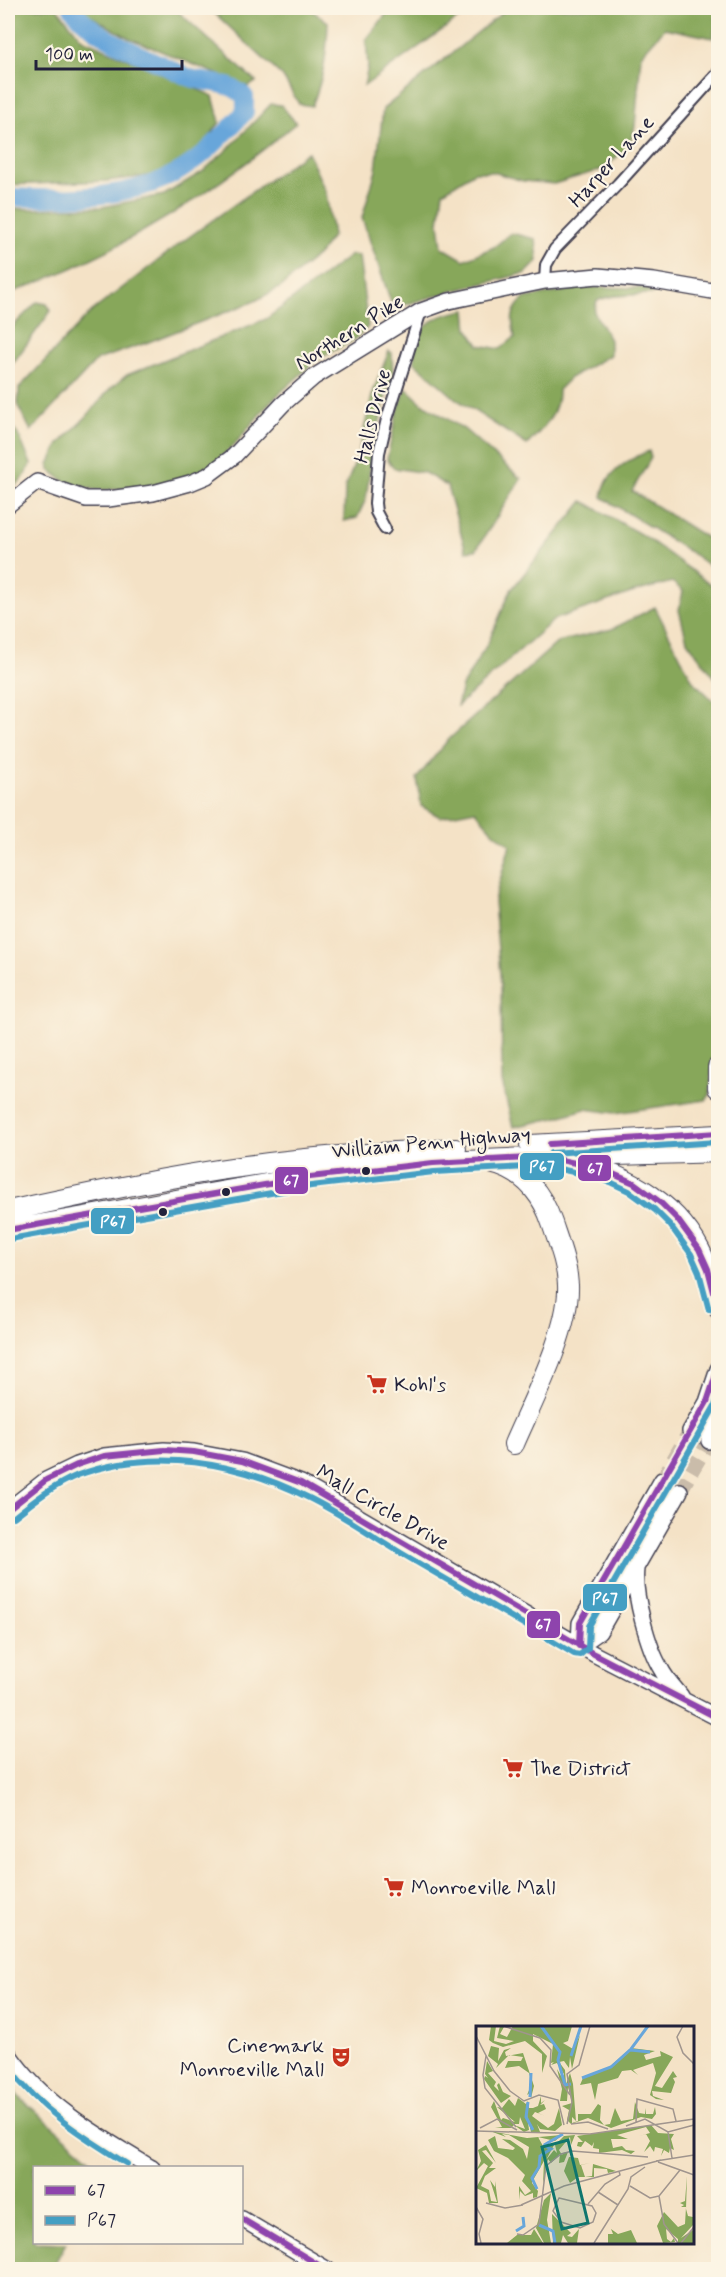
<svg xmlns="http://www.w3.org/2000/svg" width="726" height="2277" font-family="Mynerve,sans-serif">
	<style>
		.forest { fill: #87a75a; stroke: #54644a; stroke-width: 1.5 }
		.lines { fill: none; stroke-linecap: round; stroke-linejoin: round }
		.river { stroke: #68a6da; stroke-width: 18 }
		.secondary-tunnel { stroke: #cabcaa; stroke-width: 15; stroke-dasharray: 15 8; stroke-linecap: butt }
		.street-casing { stroke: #423f50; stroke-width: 14 }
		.secondary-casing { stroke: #423f50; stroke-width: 18 }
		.highway-casing { stroke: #423f50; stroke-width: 22 }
		.street { stroke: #fff; stroke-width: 10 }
		.secondary { stroke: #fff; stroke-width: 15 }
		.highway { stroke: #fff; stroke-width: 20 }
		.bus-1-casing { stroke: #fcf5e5; stroke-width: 10 }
		.bus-2-casing { stroke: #fcf5e5; stroke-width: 10 }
		.bus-1 { stroke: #8e44ad; stroke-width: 6 }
		.bus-2 { stroke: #449fc3; stroke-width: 6 }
		.bus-dot { fill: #22223b; stroke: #fcf5e5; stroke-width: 2 }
		.labels { text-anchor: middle; stroke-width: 4.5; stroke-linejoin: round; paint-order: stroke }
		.street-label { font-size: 21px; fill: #22223b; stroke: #fcf5e5 }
		.poi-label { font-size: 21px; fill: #22223b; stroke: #fcf5e5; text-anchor: start }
		.inset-river { fill: none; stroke: #68a6da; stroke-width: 3 }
		.inset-road { fill: none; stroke: #a0958e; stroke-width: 1.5 }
		.view { fill: #0f766e; fill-opacity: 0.15; stroke: #0f766e; stroke-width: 3 }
		.inset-edge { fill: none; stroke: #22223b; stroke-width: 3 }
		.line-badge { stroke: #fcf5e5; stroke-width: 2 }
		.badge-label { font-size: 16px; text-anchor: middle; font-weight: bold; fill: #fff }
	</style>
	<rect width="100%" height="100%" fill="#fcf5e5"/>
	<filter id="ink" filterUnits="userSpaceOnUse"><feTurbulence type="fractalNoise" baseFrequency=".0167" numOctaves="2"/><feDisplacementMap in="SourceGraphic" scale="12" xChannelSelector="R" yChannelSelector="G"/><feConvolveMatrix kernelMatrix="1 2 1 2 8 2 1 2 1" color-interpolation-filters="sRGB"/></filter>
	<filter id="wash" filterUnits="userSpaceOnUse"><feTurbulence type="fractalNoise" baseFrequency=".008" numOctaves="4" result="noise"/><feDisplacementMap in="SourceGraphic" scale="24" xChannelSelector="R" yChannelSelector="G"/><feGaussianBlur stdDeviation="1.35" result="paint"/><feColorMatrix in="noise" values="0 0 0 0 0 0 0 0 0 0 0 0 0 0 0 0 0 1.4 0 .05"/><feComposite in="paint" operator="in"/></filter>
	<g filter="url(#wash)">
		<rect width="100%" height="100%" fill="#f4e2c6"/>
		<path class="forest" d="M8,8h49l25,31 131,57 7,26 -19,27 -44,26 -51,6 -98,4z
			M80,8h94l82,74 -8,5 -119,-49 -46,-26z
			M209,8h99l20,14c-1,32 -4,54 -16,84l-13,-2 -16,-27z
			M391,8h82l-109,78 4,-20 -2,-26z
			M508,8h208v17l-3,13 -48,-10 -24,27 -6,72 -6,19 -26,23 -49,15 -31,-3 -30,-9h-19l-31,20 -4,31 3,24 22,13 30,-13 17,-14 25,6 2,22 -12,12 -70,17 -52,15 -13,-3 -29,-84 14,-48 7,-61z
			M271,104l10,1 15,18c-86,73 -182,133 -288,171v-86l23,1 71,-2 62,-12 38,-23 27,-24z
			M308,152l18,41 7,42 -14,19 -38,33 -26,14 -109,42 -49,17 -66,71 -13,-25 1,-18 72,-76 95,-73z
			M351,255l8,1 9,71 -14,13 -37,20 -46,41 -36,43 -22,21 -40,17 -43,7 -34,1 -28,-6 -18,-14 -1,-6 10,-20 28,-28 22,-26 18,-15 139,-56z
			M587,287l56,1 14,5c-20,3 -42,0 -60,8l-3,11 16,28v15l-40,23 -12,12c1,24 -15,38 -31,55l-71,-46 -42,-37c0,-37 20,-47 52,-52l2,19 11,16 21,4 15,-12c-4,-17 -5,-27 10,-39z
			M37,302l10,2 4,7 -43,59v-39z
			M389,351l3,2 1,21 -7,20 -15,68 -5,37 -9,19 -13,3 1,-33 12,-30 16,-66z
			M406,388l17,16 41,25 57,50 -45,71 -10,1 -19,-65 -22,-13 -31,-5 -7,-9 10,-46z
			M8,420l12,18 11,26 -7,13 -16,16z
			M649,451l2,7 -19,33 86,54v27l-28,-20 -88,-55c2,-24 27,-38 47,-46z
			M583,501l64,37 71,52v92l-31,-41 -8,-31 4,-19 -11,-9 -38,10 -79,27 -98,87 5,-20 26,-43 23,-53z
			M655,607l38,74 25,24v337l-6,23 -2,30 -4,5 -91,13 -30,-4 -30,9 -42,9 -11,-45 -1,-95 -7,-86 16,-56 -18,-14 -17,-21 -35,7 -19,-11 -4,-28 31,-38 110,-98 54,-13z
			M8,2083l10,13 82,71 -66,1v74l32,1 -10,18v8h-48z"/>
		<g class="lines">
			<path class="river" d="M8,197c52,3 121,2 168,-24 29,-16 47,-38 69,-61v-15c-14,-15 -32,-13 -51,-18 -8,-2 -17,-7 -25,-11 -30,-14 -78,-33 -97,-60"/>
		</g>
	</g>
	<g filter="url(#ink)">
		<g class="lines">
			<path class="secondary-tunnel" d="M662,1480l28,-49
				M680,1491l29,-50"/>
			<g class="street-casing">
				<path id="street" d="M545,281l1,-16 9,-16 63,-65 100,-111
					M385,529l-9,-17 -1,-9 4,-50 8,-34 34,-108"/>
			</g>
			<g class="secondary-casing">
				<path id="secondary" d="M8,505l29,-23 49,17h22l45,-6 37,-10 17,-7 27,-20 49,-52 31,-27 107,-66 28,-10 96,-20 53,-5 56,5 64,11
					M690,1431l17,-29 11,-33
					M709,1441l9,-19
					M8,1510l38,-30 31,-15 27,-9 60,-6 30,2 48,9 59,22 293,171 124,64
					M636,1569c-3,24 12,79 25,100 5,10 13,18 20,27
					M579,1646l1,-23 82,-143
					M579,1646l20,-14 81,-141
					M8,2053c36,53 90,83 144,115
					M242,2219l86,51"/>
			</g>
			<g class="highway-casing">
				<path id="highway" d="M718,1067v21
					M530,1145l188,-10
					M490,1163c33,7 52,30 62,60 7,21 15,41 16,62 2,45 -36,117 -54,159
					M575,1163c54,12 106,43 129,96 7,16 10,33 14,49
					M8,1211c79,-17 158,-34 238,-45 70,-10 140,-14 210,-17
					M8,1230c115,-18 228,-44 344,-59 121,-14 244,-15 366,-19"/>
			</g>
			<use href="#street" class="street"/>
			<use href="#secondary" class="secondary"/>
			<use href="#highway" class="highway"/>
			<g class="bus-1-casing">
				<path id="bus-1" d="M550,1144l168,-11
					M8,1230l302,-53 123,-14 113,-6 39,8 28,9 21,9 27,20 16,16 22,30 9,20 10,39
					M8,1510l38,-30 31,-15 27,-9 60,-6 30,2 48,9 59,22 293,171 124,64
					M579,1646l1,-23 127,-221 11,-33
					M242,2219l85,51"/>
			</g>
			<g class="bus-2-casing">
				<path id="bus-2" d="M551,1153l167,-11
					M10,1239l301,-53 123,-14 111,-6 38,8 27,8 19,9 26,19 15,15 21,29 8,18 10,38
					M14,1517c20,-16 40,-32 64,-42 76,-28 159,-13 229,22 33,16 63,37 94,56 58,34 116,67 173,101l6,1 8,-7 1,-22 126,-220 3,-10
					M8,2067c31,42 75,70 119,97"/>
			</g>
			<use href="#bus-1" class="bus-1"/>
			<use href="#bus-2" class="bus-2"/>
		</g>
	</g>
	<defs>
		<g id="supermarket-bare" transform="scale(1.62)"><path d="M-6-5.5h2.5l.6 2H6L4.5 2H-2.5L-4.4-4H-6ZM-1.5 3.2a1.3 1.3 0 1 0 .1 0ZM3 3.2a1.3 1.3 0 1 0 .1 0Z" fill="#c8321e" stroke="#fcf5e5" stroke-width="2.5" paint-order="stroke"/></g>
		<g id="theatre-bare" transform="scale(1.62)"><path d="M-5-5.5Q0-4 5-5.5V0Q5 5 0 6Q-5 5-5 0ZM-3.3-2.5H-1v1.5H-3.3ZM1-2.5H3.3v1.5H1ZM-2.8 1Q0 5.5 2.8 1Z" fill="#c8321e" stroke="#fcf5e5" stroke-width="2.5" paint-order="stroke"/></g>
	</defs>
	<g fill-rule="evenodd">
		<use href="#supermarket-bare" x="377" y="1384"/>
		<use href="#supermarket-bare" x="513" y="1768"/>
		<use href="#supermarket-bare" x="394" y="1887"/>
		<use href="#theatre-bare" x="341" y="2057"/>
	</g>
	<g class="bus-dot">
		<circle cx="366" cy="1171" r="5"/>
		<circle cx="226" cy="1192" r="5"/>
		<circle cx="163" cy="1212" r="5"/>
	</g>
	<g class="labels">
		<g class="street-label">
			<text transform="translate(611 161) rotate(-48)" y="7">Harper Lane</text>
			<text transform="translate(349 332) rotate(-32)" y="7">Northern Pike</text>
			<text transform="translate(372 416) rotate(-76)" y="7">Halls Drive</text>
			<text transform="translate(431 1142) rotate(-5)" y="7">William Penn Highway</text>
			<text transform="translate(383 1507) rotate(30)" y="7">Mall Circle Drive</text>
		</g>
		<g class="poi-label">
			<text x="394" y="1391">Kohl's</text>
			<text x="530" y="1775">The District</text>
			<text x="411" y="1894">Monroeville Mall</text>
			<text x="324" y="2052" text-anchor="end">Cinemark<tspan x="324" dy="24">Monroeville Mall</tspan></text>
		</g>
	</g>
	<g transform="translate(476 2026)">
		<rect width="218" height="218" fill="#f4e2c6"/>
		<path d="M15,0h5l-2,15 12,3 8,-3 -17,-3 3,-12 4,1 -4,7 7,3 6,-11h59l-4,15 -5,2 10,6 7,-14 -8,34 -2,-12 -1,11 -5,-7 -5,1 6,8 1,14 4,-11 3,11 3,37 -4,-4v6l6,-2v-7h13l7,-10 3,2 -1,14 4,5 6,-1 5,-16 6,13 12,-2 2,-17 4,11 6,1v-6l1,6h7l2,-7 1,7 -4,5 -11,-2 -30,11 -23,-10 -17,6 -4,-4 2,-10 -7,-4 10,-3 -4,-16 -1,14h-7l2,-12 -5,-20 7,12v-7l-7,-11 -6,2 3,-3 -3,1 2,-19 -20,-10v7l14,15 -5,17v-19l-17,-13 -22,6 -10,-4 -4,-3zM15,20l8,2 -1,13 6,-11 7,-2 -6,4 1,4 17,-3 11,33 -3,12v-6l-4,3 5,-12 -3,-10 -10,-7 -14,2 3,-7h13l2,-4 -14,-2 -13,13 2,-4 -10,-8zM155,22l24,3 -11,4 2,5 15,-4 -1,-5 13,6 -18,29 7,2 11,-17 4,6 -4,1 2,4 -4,11 -19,-2 1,5 11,4 -8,-1 -6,-4 6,-22 -3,-10 -20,7 5,5 -7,-5 -9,1 -4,7 -20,6 -3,16 -4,-17 -11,2 3,-7 24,-9zM11,35l6,10 -5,2 8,9 -2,4 5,5 -2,-6 2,-2 4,9 8,4 -10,7 -17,-24 1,-3 3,2 -3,-4zM65,70v7l4,-3 -5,5 4,-1 2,5 -8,4 7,3 -10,-4 -3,4 16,12 6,-4 5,-16 3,17 -7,6 -15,-2 -3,-5 3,8h-9l-4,-18 2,16 -5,2 -10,-7 11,4 -5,-12 -1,7h-4l-4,4h-16l7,-1 -11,-20 3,-6 7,19 2,-2 12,4 -18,-15 5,1 7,-9 6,7 3,-8 8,6 2,-3 1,7h4l5,-2zM175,99l7,8 16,1 -3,5 3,11 -4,-2 -1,5 -5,-3 -3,6 2,-7 -8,-2 -1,5 -4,-6 -6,6 6,-11 -4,-7 -7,2 11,-3 -4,-6 -29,8 11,4h-17l2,9 9,-2 4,4 9,1 -4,3 -9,-4 -23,3v-4l-6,-1 1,-6 -2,4 -7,-5 -4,6 -4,-1 1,-4h5l-6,-6zM14,105l37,7 35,-3 -7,6 -17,-4 5,9 11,-1 -8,15 8,-10 3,3 -2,-8 9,-9 11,-1 -4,10 -1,-8 -11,13 3,5 1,-2 5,-1 -4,10 -5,1 1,-9 -9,9 -3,-4 -5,25 1,-23 -12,21v-5v6l6,8 -1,6 -4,1v-5l-8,3 -5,-5 -1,9v-14l6,9 6,-4 -9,-10 3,-6 -17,-17 -14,-7 -6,-11 7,-4 3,12 15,2 2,-2 -13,-9 8,1 13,9 4,10 2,-12 -20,-12 -7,-1 4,3zM10,119l10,18 -10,-13 -4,1 11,12 -4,5h7l-11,8 -4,10 8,4 2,11 6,1 -7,-22 5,7v-6l3,22h-9l-2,-10 -11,-5 12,-22 -4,-3 -8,8 5,-10 -3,-11zM93,131l9,1 2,7 10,-2 -9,2 4,12 7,-1 1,-12 23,7 -8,2 -1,-4 -13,-1v9h-16l-8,6 -6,-12zM211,150l-1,33 2,7 5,1v8l-12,13 12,-8v13h-15v-4l-12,-10 1,10 4,3 3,-4 1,4 -12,1 -6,-17 7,-14 14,15 7,-3 1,-17h-5l3,-2 -4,-2 5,-2zM75,167l-4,27 4,23h-7l-8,-15 8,-28zM76,188l19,19 -4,3 5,1 7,-8 -2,14h-9l-5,-8 -2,8h-8zM58,203l9,14h-36l10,-8h14zM135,203l7,5 13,-4 6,13h-29v-9h5z" fill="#87a75a"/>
		<path class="inset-river" d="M65,0l19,26 -2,8 7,25 6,-1M154,24l20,2M95,30l10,-30M106,52l29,-11 20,-18 17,-23M54,71l1,-24M52,76l-2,15 7,13M68,119l19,-11M61,163l-5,-11 7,-11 1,-11 11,-7 -8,-4M63,199l14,6 2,12M40,205l8,-5 -1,-9"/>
		<path class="inset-road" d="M27,0l37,12 11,12 -1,16 20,29M207,0l-6,11 6,16 11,11M0,10l18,35 16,20 14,10 15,-6 19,5 6,25M10,30l-3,19 2,13 31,39M160,96l1,-23 36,10 3,12M91,98l5,-22 -5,-28 12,-9 11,-39M95,98l17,-2 20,7M150,100l19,-7 23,13 26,-7M4,102l17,-9 20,11M0,105l114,3 104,-15M192,106l4,26M180,135l38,-6M182,136l36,13M154,160l20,12 9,-2M122,166l20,13M183,170l5,28 14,19M183,170l21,-26M83,172l33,8 4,7 -3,9 -13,6 -19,-6 -8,-11zM10,177l19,5 18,-3M112,178l17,-20 15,-9 -1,-4M45,179l43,-19 97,-26M0,181l7,12 -4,15 2,9M41,208l6,1 16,-11 7,-58 15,-12 11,-3 76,6M118,217l34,-54 3,-12 14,-10M205,217l13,-16"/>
		<path class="view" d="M92,114l20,83 -26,6 -20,-82z"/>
		<rect width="218" height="218" class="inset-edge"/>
	</g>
	<g class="line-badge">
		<rect x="519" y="1152" width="46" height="29" rx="6" fill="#449fc3"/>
		<rect x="577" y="1154" width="35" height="28" rx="6" fill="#8e44ad"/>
		<rect x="274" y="1166" width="35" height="29" rx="6" fill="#8e44ad"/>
		<rect x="90" y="1207" width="45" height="28" rx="6" fill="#449fc3"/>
		<rect x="582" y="1583" width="46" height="29" rx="6" fill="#449fc3"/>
		<rect x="526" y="1610" width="35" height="29" rx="6" fill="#8e44ad"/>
	</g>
	<g class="badge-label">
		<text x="542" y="1172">P67</text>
		<text x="595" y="1174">67</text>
		<text x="291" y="1186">67</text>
		<text x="113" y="1227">P67</text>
		<text x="605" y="1604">P67</text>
		<text x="543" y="1630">67</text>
	</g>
	<rect width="726" height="2277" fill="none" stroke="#fcf5e5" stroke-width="30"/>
	<rect x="33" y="2166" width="210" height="78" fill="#fcf5e5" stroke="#a5a1a1" stroke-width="1.5"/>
	<rect x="45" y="2186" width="30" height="9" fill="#8e44ad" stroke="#a5a1a1" stroke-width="1.5"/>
	<text x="87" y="2196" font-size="18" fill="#22223b">67</text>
	<rect x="45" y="2216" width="30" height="9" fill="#449fc3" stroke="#a5a1a1" stroke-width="1.5"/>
	<text x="87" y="2226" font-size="18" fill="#22223b">P67</text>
	<path d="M36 60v9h146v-9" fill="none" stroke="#22223b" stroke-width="3"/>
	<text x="45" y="60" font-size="18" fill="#22223b" stroke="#fcf5e5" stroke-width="4.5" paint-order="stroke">100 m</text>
</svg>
